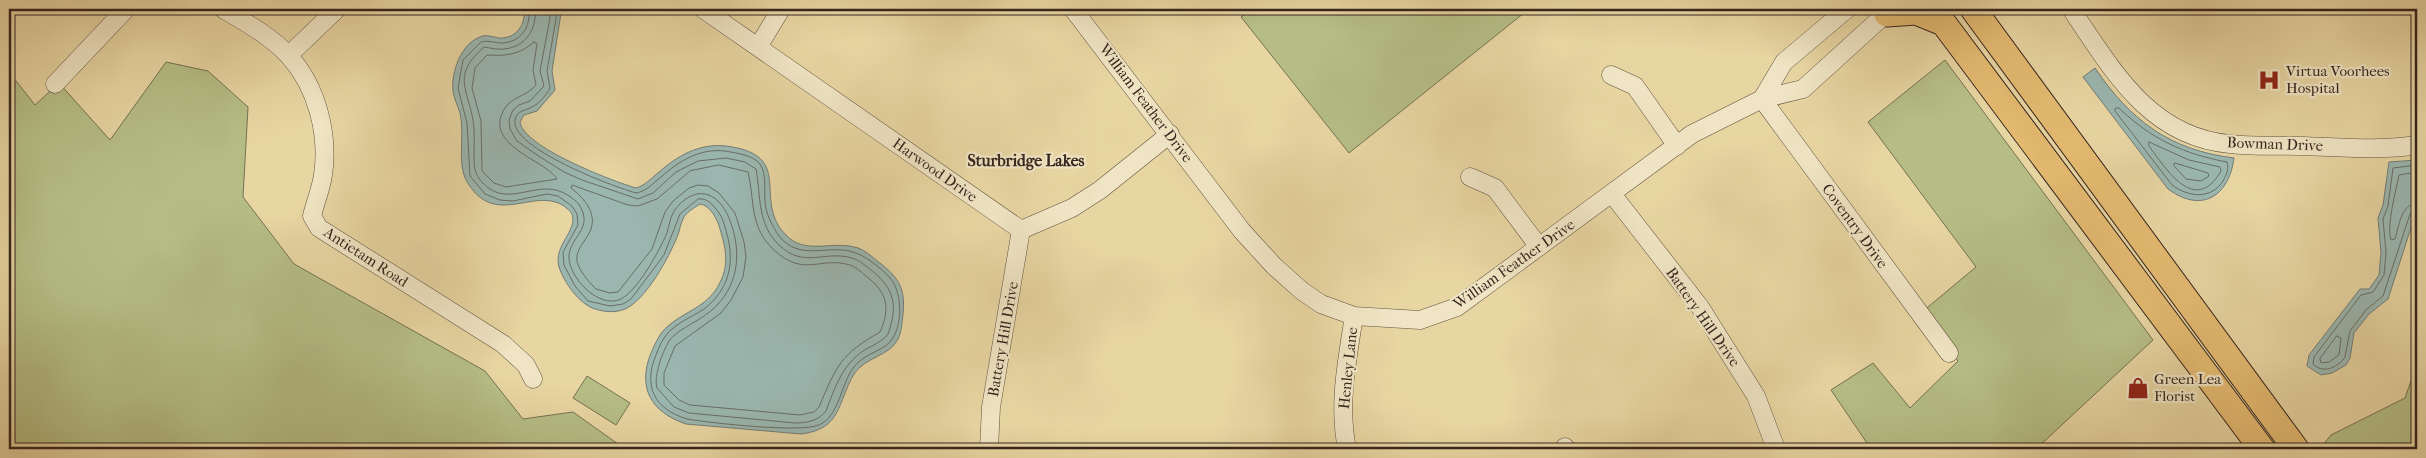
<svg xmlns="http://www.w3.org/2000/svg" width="2426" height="458" font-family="'IM FELL French Canon',serif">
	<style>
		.green { fill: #b5bd85; stroke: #767152 }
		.water { fill: #9ab6af; stroke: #727c75 }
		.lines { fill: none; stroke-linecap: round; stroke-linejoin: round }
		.shore { stroke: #686e66; stroke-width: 1 }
		.minor-casing { stroke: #62513f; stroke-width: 19 }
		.highway-casing { stroke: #36251e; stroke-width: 27 }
		.minor { stroke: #efe4c3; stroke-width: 18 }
		.highway { stroke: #e4ba71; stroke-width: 25 }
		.labels { text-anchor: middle; stroke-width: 4.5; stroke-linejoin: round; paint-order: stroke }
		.poi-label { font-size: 15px; fill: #36251e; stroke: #efe4c3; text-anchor: start }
		.street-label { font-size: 15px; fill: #36251e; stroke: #efe4c3 }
		.neighbourhood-label { font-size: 16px; font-weight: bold; fill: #36251e; stroke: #efe4c3 }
	</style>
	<rect width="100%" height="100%" fill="#e7d5a2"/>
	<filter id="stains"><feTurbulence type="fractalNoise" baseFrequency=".004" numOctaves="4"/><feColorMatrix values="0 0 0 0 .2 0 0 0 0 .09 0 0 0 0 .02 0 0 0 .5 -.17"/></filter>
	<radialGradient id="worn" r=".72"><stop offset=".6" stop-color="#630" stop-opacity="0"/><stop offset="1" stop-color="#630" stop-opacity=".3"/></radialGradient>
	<path class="green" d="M1252,9h277l-180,144 -108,-136z
		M1945,60l208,280 -117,109h-165l-40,-59 42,-27 37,45 48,-47 -36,-49 54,-45 -108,-145z
		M166,62l42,9 40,36 -5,90 51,67 191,107 38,48 50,-7 52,37h-616v-377l26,33 24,-22 51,57z
		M2417,364v85h-91l-3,-4 8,-10 74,-37z
		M587,376l43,27 -14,22 -43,-27z"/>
	<path class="water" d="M524,9h36l1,4 -9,58 3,19 -18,21 -13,4 -4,7c3,25 92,59 116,66 10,-3 14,-9 22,-15 19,-17 41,-30 68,-27 71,9 25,54 60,89 19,20 44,6 68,12 8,1 16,8 22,13 21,16 30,26 27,54 -1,8 -1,17 -5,25 -8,17 -33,18 -44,35 -17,29 -12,55 -53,60l-115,-10c-35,-12 -49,-36 -35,-71 4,-9 8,-19 16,-26 15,-14 36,-19 48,-36 15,-22 12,-39 5,-62 -2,-9 -10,-24 -20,-25 -6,4 -14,8 -17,15 -3,5 -3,12 -6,18 -8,20 -31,63 -52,72 -9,4 -21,3 -30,0 -16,-5 -31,-27 -36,-42 -6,-22 19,-36 13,-53 -2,-4 -5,-5 -8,-8 -31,-20 -70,24 -98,-26 -9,-17 -1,-47 -6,-67 -2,-7 -6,-14 -7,-22 -2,-19 8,-47 27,-54 6,-3 13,0 19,1 17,1 27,-13 25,-29z
		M2095,68c36,53 75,82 139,90 -5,38 -32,56 -66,31l-85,-112z
		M2417,160v49l-29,90 -19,15 -15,19 -4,25 -4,7 -14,8 -11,2 -14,-9 2,-11 51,-66h9l10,-14 2,-22 -3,-35 5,-13 6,-43z"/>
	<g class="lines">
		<path class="shore" d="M529,9c2,18 -8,33 -27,34 -7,0 -14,-3 -21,-1l-18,18 -5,28 9,35 3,53 15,18 15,6 13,1 34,-7 11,2 14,10 5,8 1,11 -15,27 1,13 11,21 13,15 22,5 13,-2 8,-5 33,-44 16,-41 18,-15c11,-2 18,10 23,17 3,6 4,12 6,18 8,29 2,56 -23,75 -12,8 -28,14 -37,25 -5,6 -8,13 -11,21 -13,31 -2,54 31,64 24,4 113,14 132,6 19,-8 22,-38 32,-54 10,-17 30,-19 39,-29 13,-15 13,-49 0,-64 -8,-9 -25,-23 -37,-26 -26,-8 -53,10 -74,-16 -6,-9 -14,-23 -14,-35 -1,-10 2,-27 -5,-37 -7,-9 -24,-11 -35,-13 -25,-3 -46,10 -64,26 -9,7 -14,14 -25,16 -22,-6 -126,-45 -121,-73 2,-10 10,-9 17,-13 7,-3 15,-13 18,-19l-3,-17 9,-52v-10
			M535,9c2,20 -9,38 -31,40 -6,1 -13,-1 -20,-2 -32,28 -17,40 -11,73 2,11 1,23 1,35 0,12 0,19 9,28 26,28 56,-8 86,13 4,3 8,5 11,10 13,23 -9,30 -11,49 -2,21 30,55 52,44 18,-10 38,-48 46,-66 2,-7 3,-15 7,-22 19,-26 43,-22 55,7 15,37 9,75 -25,98 -11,8 -27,14 -35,25 -4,7 -8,16 -10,24 -2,8 -4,15 -2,23l17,19 15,6 106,10c12,0 23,-2 31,-12 8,-21 15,-43 33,-57 8,-7 23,-11 29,-20 10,-28 7,-45 -17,-64 -5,-4 -12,-10 -19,-12 -28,-8 -48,11 -73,-13 -22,-21 -18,-49 -23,-76l-11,-7 -19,-4 -28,3 -22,11 -23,21 -15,6 -56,-19 -18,-8 -27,-17 -20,-14 -7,-12 -1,-9 4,-10 6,-5 11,-4 14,-15 -4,-15 10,-53 -1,-9
			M534,42l3,2 -4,26 3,15c-10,12 -23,11 -31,23 -24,37 41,52 52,71l-51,8 -12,-4 -12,-12 -1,-50 -9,-33 3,-20 12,-13c19,1 32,0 47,-13z
			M2116,108h3c32,31 65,46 108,54 2,7 0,12 -4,19 -12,19 -35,16 -51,4l-57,-74z
			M2149,142l40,18 31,7 1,4c-26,45 -55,-2 -72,-25z
			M2175,163l33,10 1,3 -8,5 -15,-2 -12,-13z
			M719,165l29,7c7,29 1,55 26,78 30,28 46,6 76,15 6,2 11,7 16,11 21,16 25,32 14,56 -40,23 -43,33 -61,75l-5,5 -14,3 -110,-10 -11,-5 -15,-15v-12l11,-27 46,-33 10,-13 12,-23 3,-20 -2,-15 -9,-29 -16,-20 -11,-7 -10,-1 -9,3 -16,13 -8,11 -13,37 -34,43 -8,1 -14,-4c-7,-7 -21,-22 -19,-33 1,-8 8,-15 11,-21 12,-19 -3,-36 -17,-47l1,-3 56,20 10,1 19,-7 33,-28z
			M2417,165l-24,3 -5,38 -5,13 3,34 -2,22 -11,17 -12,3 -47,62 -1,7c9,10 25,4 32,-7l5,-26 16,-21 17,-14 27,-82 7,-4
			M2417,172l-18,3c-3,16 -13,51 -8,65l4,-1c4,-13 6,-35 22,-36
			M2337,336l4,2 -2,17 -10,7 -8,1 -1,-4z"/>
		<g class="minor-casing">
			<path id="minor" d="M223,9c22,13 49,28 66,47 28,31 40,78 34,119 -2,14 -8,28 -11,41l7,12 184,116 23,21 7,14
				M703,9l318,221 51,-22 28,-18 70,-56
				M1073,9l169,222 32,35 28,25 19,13 33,12 66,4 37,-13 235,-173 70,-35 41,-10 88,-80
				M2071,9c41,60 78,128 159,135 24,3 49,1 73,2 37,1 77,5 114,-1
				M758,47l23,-38
				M289,55l48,-46
				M1611,75l24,11 42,60
				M55,84l71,-75
				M1762,99l187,254
				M1762,99l22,-37 63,-53
				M1470,177l25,11 44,59
				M1612,194l88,113 56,89 20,53
				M989,449l2,-42 30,-177
				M1347,449c-9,-45 0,-88 7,-133
				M1564,449l1,-2"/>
		</g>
		<g class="highway-casing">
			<path id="highway" d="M1933,9l329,440
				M1973,9l323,440
				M1887,14l29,-2 27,11"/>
		</g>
		<use href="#minor" class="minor"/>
		<use href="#highway" class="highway"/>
	</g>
	<defs>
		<g id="hospital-bare" transform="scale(1.725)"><path d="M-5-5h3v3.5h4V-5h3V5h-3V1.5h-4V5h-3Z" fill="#8f2418" stroke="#efe4c3" stroke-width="2.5" paint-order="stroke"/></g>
		<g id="shop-bare" transform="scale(1.725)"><path d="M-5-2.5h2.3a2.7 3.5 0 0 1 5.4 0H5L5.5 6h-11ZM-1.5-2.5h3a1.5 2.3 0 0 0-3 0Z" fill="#8f2418" stroke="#efe4c3" stroke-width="2.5" paint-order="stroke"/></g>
	</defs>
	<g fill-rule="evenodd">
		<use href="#hospital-bare" x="2269" y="80"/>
		<use href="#shop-bare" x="2138" y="388"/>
	</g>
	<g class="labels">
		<g class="poi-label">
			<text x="2286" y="76">Virtua Voorhees<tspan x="2286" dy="17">Hospital</tspan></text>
			<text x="2154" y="384">Green Lea<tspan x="2154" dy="17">Florist</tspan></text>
		</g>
		<g class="street-label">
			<text transform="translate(1146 103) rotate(53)" y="5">William Feather Drive</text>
			<text transform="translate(2275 144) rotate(2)" y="5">Bowman Drive</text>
			<text transform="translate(935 170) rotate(35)" y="5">Harwood Drive</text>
			<text transform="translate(1855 226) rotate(54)" y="5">Coventry Drive</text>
			<text transform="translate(366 257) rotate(33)" y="5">Antietam Road</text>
			<text transform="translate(1514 264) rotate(-35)" y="5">William Feather Drive</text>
			<text transform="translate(1703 317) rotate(55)" y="5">Battery Hill Drive</text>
			<text transform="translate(1003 339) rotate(-80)" y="5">Battery Hill Drive</text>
			<text transform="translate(1348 368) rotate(-84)" y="5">Henley Lane</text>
		</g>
		<g class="neighbourhood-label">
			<text x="1026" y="166">Sturbridge Lakes</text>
		</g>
	</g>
	<rect width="2426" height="458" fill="none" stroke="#e7d5a2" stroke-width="30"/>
	<rect x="10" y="10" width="2406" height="438" fill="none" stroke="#36251e" stroke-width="2.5"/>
	<rect x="15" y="15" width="2396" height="428" fill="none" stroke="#36251e"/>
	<rect width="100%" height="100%" filter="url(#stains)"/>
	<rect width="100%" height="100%" fill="url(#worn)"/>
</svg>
